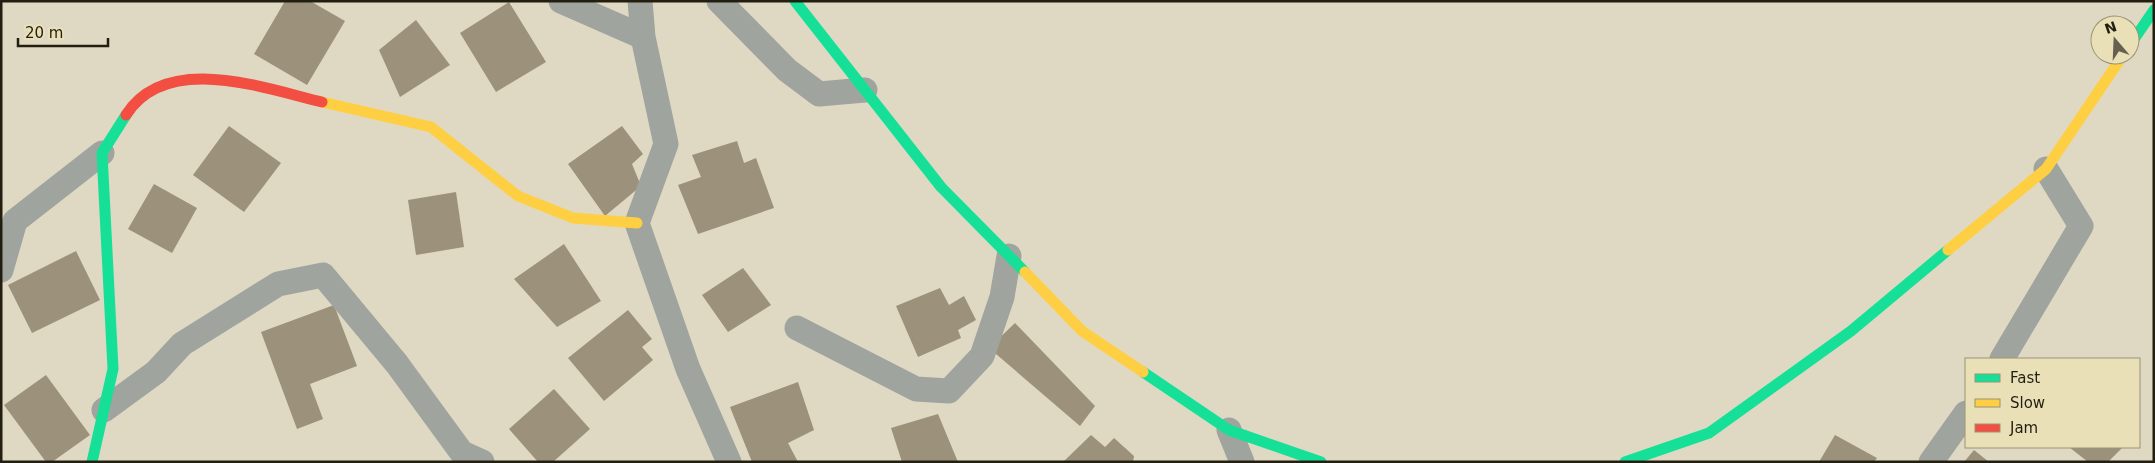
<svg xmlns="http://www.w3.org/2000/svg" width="2155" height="463" font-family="'DejaVu Sans',sans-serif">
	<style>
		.building { fill: #9c917a }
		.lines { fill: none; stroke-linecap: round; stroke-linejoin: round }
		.street { stroke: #a0a49e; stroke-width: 25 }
		.fast { stroke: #16e098; stroke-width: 11 }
		.slow { stroke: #ffcf43; stroke-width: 11 }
		.jam { stroke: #f24e42; stroke-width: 11 }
	</style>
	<rect width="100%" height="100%" fill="#dfd9c3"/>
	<path class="building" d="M285,1h25l35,20 -38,64 -53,-31z
		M509,2l37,60 -50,30 -36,-59z
		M416,20l34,45 -50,32 -21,-47z
		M229,126l52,37 -37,49 -51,-37z
		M622,126l21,28 -11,10 9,22 -36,30 -37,-52z
		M737,141l7,22 12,-5 18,50 -76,26 -20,-49 23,-8 -9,-22z
		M154,184l43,24 -25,45 -44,-24z
		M456,192l8,55 -48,8 -8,-55z
		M564,244l37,57 -44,26 -43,-48z
		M76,251l24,49 -68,33 -24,-48z
		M743,268l28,37 -43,27 -26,-37z
		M940,288l9,17 15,-9 12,24 -18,10 3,8 -43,19 -22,-51z
		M334,305l23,61 -47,18 13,35 -26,10 -36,-97z
		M628,310l24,29 -10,8 11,13 -49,41 -36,-43z
		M1015,323l80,83 -15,20 -91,-78z
		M46,375l44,60 -38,27h-6l-42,-57z
		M798,382l16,48 -26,13 10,19h-46l-22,-55z
		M554,389l36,40 -37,33h-15l-29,-33z
		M938,414l20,48h-56l-11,-34z
		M1091,435l14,12 9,-9 20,18 -1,6h-70z
		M1835,435l42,23 -3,4h-55z
		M2069,447h54l-15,15h-20z
		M1974,450l15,12h-25z"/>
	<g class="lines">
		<path class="street" d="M561,1l82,36
			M640,1l3,36 23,107 -29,79 51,146 41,93
			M719,1l68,69 32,24 46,-4
			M1,270l14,-49 87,-68
			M797,328l119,61 33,2 33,-35 20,-59 7,-41
			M2002,359l79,-133 -35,-57
			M104,410l52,-38 26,-28 96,-60 45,-9 74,89 65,89 20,9
			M1229,430l13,32
			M1931,462l35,-49"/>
		<path class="fast" d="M795,1l146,186 84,85
			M2130,45l24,-35
			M1143,372l86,58 92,32
			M92,462l21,-93 -11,-216 24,-38
			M1625,462l84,-29 142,-102 97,-81"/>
		<path class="slow" d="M322,102l109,25 87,69 55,22 64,5
			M1948,250l98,-81 77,-114
			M1025,272l57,59 61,41"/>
		<path class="jam" d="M126,115c40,-63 137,-27 196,-13"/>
	</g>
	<rect width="2155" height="463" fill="none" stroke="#231f10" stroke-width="5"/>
	<rect x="1965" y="358" width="175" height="90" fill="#eae0b8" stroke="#9a9375"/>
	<rect x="1975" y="374" width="25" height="8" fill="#16e098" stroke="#9a9375"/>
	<text x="2010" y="383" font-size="15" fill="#231f10">Fast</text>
	<rect x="1975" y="399" width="25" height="8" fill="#ffcf43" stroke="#9a9375"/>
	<text x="2010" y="408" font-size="15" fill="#231f10">Slow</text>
	<rect x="1975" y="424" width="25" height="8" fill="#f24e42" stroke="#9a9375"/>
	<text x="2010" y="433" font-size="15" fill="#231f10">Jam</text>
	<g transform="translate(2115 40) rotate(341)"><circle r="24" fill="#eae0b8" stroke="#9a9375"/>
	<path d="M0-4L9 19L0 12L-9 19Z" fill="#65604f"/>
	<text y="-8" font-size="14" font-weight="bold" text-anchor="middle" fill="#231f10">N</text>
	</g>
	<path d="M18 38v8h90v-8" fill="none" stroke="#231f10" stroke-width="2.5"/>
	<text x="25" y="38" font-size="15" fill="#231f10" stroke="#eae0b8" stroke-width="4" paint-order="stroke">20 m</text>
</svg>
